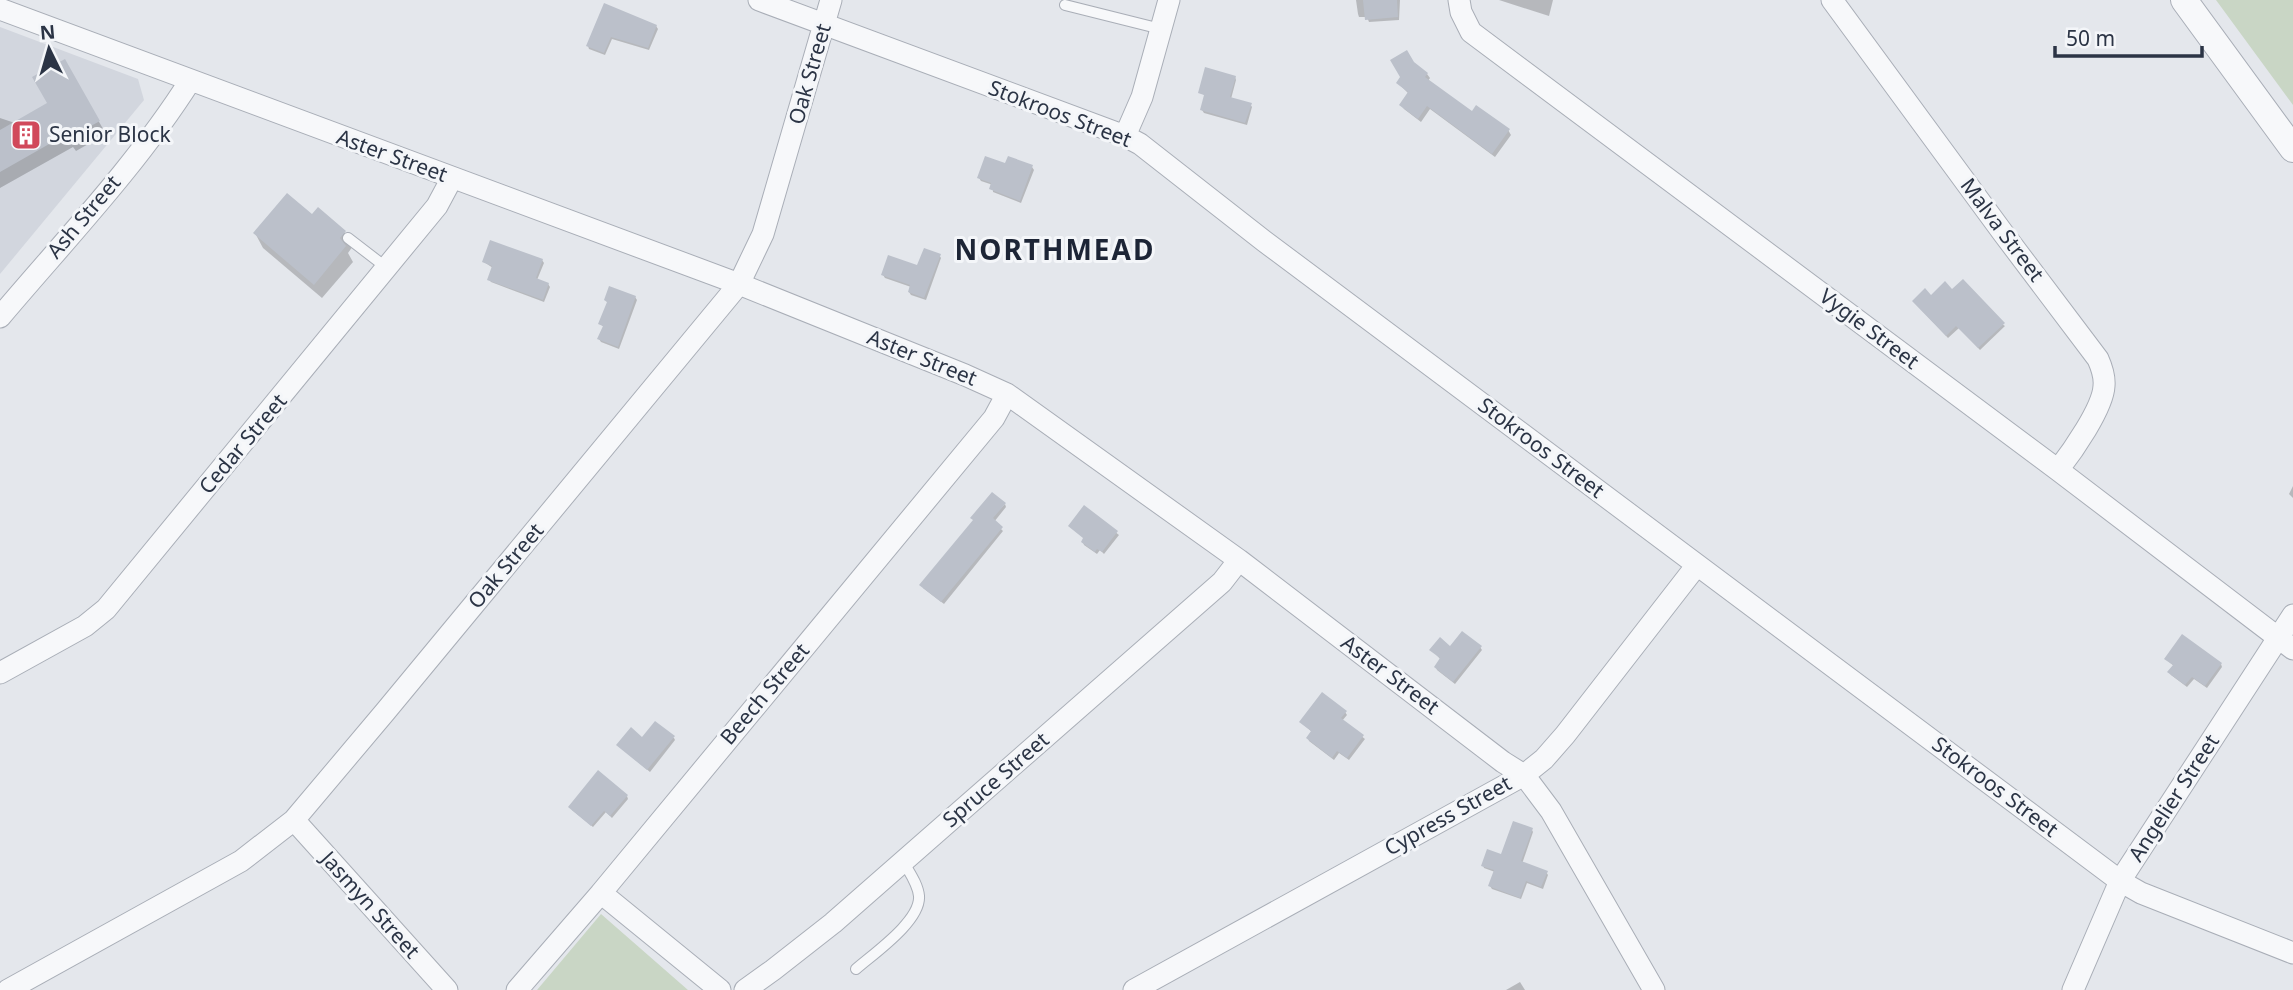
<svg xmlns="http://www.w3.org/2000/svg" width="2293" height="990" font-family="'Noto Sans',sans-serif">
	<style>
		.built { fill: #d2d6de }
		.green { fill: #c9d6c5 }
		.shadow { fill: #0003 }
		.building { fill: #bbc0ca }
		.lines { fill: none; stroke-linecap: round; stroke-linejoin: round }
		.service-casing { stroke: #a9aeb7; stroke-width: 12 }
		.minor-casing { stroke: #a9aeb7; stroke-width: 23 }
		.tertiary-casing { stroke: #a9aeb7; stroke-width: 28 }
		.service { stroke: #f7f8fa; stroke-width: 10 }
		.minor { stroke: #f7f8fa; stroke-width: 21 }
		.tertiary { stroke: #f7f8fa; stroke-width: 26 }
		.labels { text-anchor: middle; stroke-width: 6; stroke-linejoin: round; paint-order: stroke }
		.street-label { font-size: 21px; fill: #2b3445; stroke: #f4f6f9 }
		.poi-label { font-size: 21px; fill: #2b3445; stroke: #f4f6f9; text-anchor: start }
		.district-label { font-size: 28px; font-weight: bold; letter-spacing: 2px; fill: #1d2536; stroke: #f4f6f9 }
	</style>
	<rect width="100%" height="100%" fill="#e4e7ec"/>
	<path class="built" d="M0,27l138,52 6,21 -144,174z"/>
	<path class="green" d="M2216,0h77v105z
		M601,914l87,76h-151z"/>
	<path class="shadow" d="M1356,0h44l-1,20 -30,2 -2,-5h-8l-1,-3z
		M1499,0h54l-4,16z
		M605,5l51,21 2,3 -9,21 -37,-11 -7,16 -16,-6 -1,-3z
		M64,61l42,73 -30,17 -3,-4 -73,41v-70l15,5 34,-19z
		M1413,63l14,11 3,4 -2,3 44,33 36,16 3,5 -16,22 -65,-48 -9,13 -17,-13 -3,-4 8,-11 -11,-11z
		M1235,77l1,3 -5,19 19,5 2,3 -5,18 -43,-12 -2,-3 4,-14 -6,-4z
		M1006,166l26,1 2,3 -13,33 -28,-11v-7l-12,-4 -2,-3z
		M344,232l9,14 -5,7 5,9 -31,36 -59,-50 -8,-15z
		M939,255l2,3 -15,42 -15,-5 -2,-3 2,-5 -26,-9 -2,-3 35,-7z
		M542,260l2,3 -7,17 11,4 2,3 -6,15 -53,-20 -2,-3 4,-11 -9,-6z
		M1952,291l53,35 -25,24 -21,-22 -11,10 -32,-34z
		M635,297l2,3 -18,49 -18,-7 -2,-3 5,-12 -4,-3 8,-20 -2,-4z
		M2293,486v12l-4,-4z
		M1005,504l1,3 -12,15 9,9 -59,73 -21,-16z
		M1084,508l35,27 -15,19 -4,-4 -3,4 -13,-9 -1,-3 2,-3 -15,-13z
		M1480,647l2,3 -27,34 -18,-14 -1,-3 5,-7 -9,-10z
		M2168,661l53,3 1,3 -15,21 -13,-9 -7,8 -16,-12 -2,-3 5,-6z
		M1345,712l2,3 -5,6 23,18 -16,21 -10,-7 -5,7 -25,-19 -1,-3 4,-6 -11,-10z
		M674,738l1,2 -25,32 -30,-25 22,-8z
		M627,796l1,3 -16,19 -6,-6 -13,15 -21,-17z
		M1532,830l1,2 -11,32 24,8 2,3 -5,14 -16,-6 -6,16 -29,-10 -2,-3 5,-14 -11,-4 -1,-3 19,-8z
		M1520,982l5,8h-19z"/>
	<path class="building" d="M1363,0h34l1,17 -33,3z
		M604,3l53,22 -9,23 -37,-11 -7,16 -18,-7z
		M1407,50l7,12 14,11 -3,4 47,34 4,-6 34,24 -18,25 -65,-48 -9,13 -19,-14 9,-13 -12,-9 4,-6 -10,-17z
		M65,59l35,62 -33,18 -2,-4 -65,37v-42l47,-27 -15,-26z
		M1205,67l31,9 -6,21 22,6 -7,20 -45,-13 4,-15 -6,-2z
		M985,156l20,7 3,-7 25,9 -13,36 -31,-12 2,-6 -14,-5z
		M287,193l25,21 6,-7 28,24 -6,7 6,8 -32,39 -61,-52z
		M490,240l53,19 -7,19 13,5 -6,17 -56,-20 5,-14 -10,-4z
		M924,248l17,6 -17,44 -16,-6 2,-7 -29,-10 7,-20 29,10z
		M1963,279l42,44 -27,25 -22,-22 -10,10 -34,-35 13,-13 6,7 14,-14 7,8z
		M609,286l27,10 -18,51 -21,-8 6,-13 -5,-2 9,-22 -3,-2z
		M992,492l14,11 -13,15 10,9 -62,75 -22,-17 54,-65 -3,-2z
		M1084,505l34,26 -16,21 -5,-3 -2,3 -14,-10 2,-4 -15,-12z
		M1462,631l20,15 -29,36 -19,-15 6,-9 -11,-8 11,-13 10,9z
		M2182,634l40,29 -17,23 -13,-9 -7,8 -18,-13 6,-7 -9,-6z
		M1322,692l25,19 -6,7 23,17 -17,23 -10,-7 -5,7 -26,-20 5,-7 -12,-9z
		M655,721l20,15 -28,34 -31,-25 15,-18 11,10z
		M598,770l30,25 -18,21 -6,-5 -13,15 -23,-19z
		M1513,821l20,7 -12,33 27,10 -7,16 -15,-6 -6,17 -32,-12 6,-16 -13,-4 6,-17 14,5z"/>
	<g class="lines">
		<g class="service-casing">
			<path id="service" d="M1065,5l96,24
				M348,238l39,30
				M856,969c17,-15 65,-48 63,-73 -1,-12 -10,-24 -16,-35"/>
		</g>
		<g class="minor-casing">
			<path id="minor" d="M759,0l366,136 15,8 124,97 856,640 21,12 152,60
				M1459,0l2,12 10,20 587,438 235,179
				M1832,0l171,233 95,126c4,9 7,17 6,27 -1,22 -32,66 -46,84
				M0,9l739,275 226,91 42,19 232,166 264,202 21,13 27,36 103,179
				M1125,136l17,-39 27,-97
				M0,317c65,-77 136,-151 190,-236
				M0,673l85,-47 21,-17 331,-403 15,-28
				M294,820l153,170
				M601,893l119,97
				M8,990l233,-129 53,-41 91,-108 354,-428 24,-50 68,-234
				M517,990l84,-97 393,-475 13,-24
				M745,990l28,-20 60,-47 389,-341 17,-22
				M1134,990l390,-215 20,-16 21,-24 132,-170
				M2073,990l47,-109 173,-266"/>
		</g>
		<g class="tertiary-casing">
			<path id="tertiary" d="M2184,0l109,149"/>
		</g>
		<use href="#service" class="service"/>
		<use href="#minor" class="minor"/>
		<use href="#tertiary" class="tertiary"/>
	</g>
	<defs>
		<g id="building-square" transform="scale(1.575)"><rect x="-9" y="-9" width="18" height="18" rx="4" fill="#d1495b" stroke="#f4f6f9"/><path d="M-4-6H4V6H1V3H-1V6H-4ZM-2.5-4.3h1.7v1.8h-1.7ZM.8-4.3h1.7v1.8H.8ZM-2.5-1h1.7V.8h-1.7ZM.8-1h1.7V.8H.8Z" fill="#fff"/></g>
	</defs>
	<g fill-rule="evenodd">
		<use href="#building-square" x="26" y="135"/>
	</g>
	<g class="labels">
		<g class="street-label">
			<text transform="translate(810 74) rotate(-74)" y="7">Oak Street</text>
			<text transform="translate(1060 114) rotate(21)" y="7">Stokroos Street</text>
			<text transform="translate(392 156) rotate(20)" y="7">Aster Street</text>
			<text transform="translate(84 217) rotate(-50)" y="7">Ash Street</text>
			<text transform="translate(2002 230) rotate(53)" y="7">Malva Street</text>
			<text transform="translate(1869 329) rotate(37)" y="7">Vygie Street</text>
			<text transform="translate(922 358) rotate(22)" y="7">Aster Street</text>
			<text transform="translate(243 444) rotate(-50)" y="7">Cedar Street</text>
			<text transform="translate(1541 448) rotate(37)" y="7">Stokroos Street</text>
			<text transform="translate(506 566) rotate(-50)" y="7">Oak Street</text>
			<text transform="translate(1390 675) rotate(37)" y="7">Aster Street</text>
			<text transform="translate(765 694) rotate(-50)" y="7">Beech Street</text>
			<text transform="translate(996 780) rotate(-41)" y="7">Spruce Street</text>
			<text transform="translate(1995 787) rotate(37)" y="7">Stokroos Street</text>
			<text transform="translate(2174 798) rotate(-57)" y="7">Angelier Street</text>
			<text transform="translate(1448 816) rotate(-29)" y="7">Cypress Street</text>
			<text transform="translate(370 905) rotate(48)" y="7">Jasmyn Street</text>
		</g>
		<g class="poi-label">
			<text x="49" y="142">Senior Block</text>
		</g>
		<g class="district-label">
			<text x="1055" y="260">NORTHMEAD</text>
		</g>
	</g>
	<g transform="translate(49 49) rotate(355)" stroke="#f4f6f9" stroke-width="5" paint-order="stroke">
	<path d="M0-5L12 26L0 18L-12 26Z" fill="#2b3445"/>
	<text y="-10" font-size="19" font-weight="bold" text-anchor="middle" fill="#2b3445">N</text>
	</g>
	<path d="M2055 46v10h147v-10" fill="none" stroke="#2b3445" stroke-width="3.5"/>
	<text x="2066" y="46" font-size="21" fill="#2b3445" stroke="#f4f6f9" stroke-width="5" paint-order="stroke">50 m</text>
</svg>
